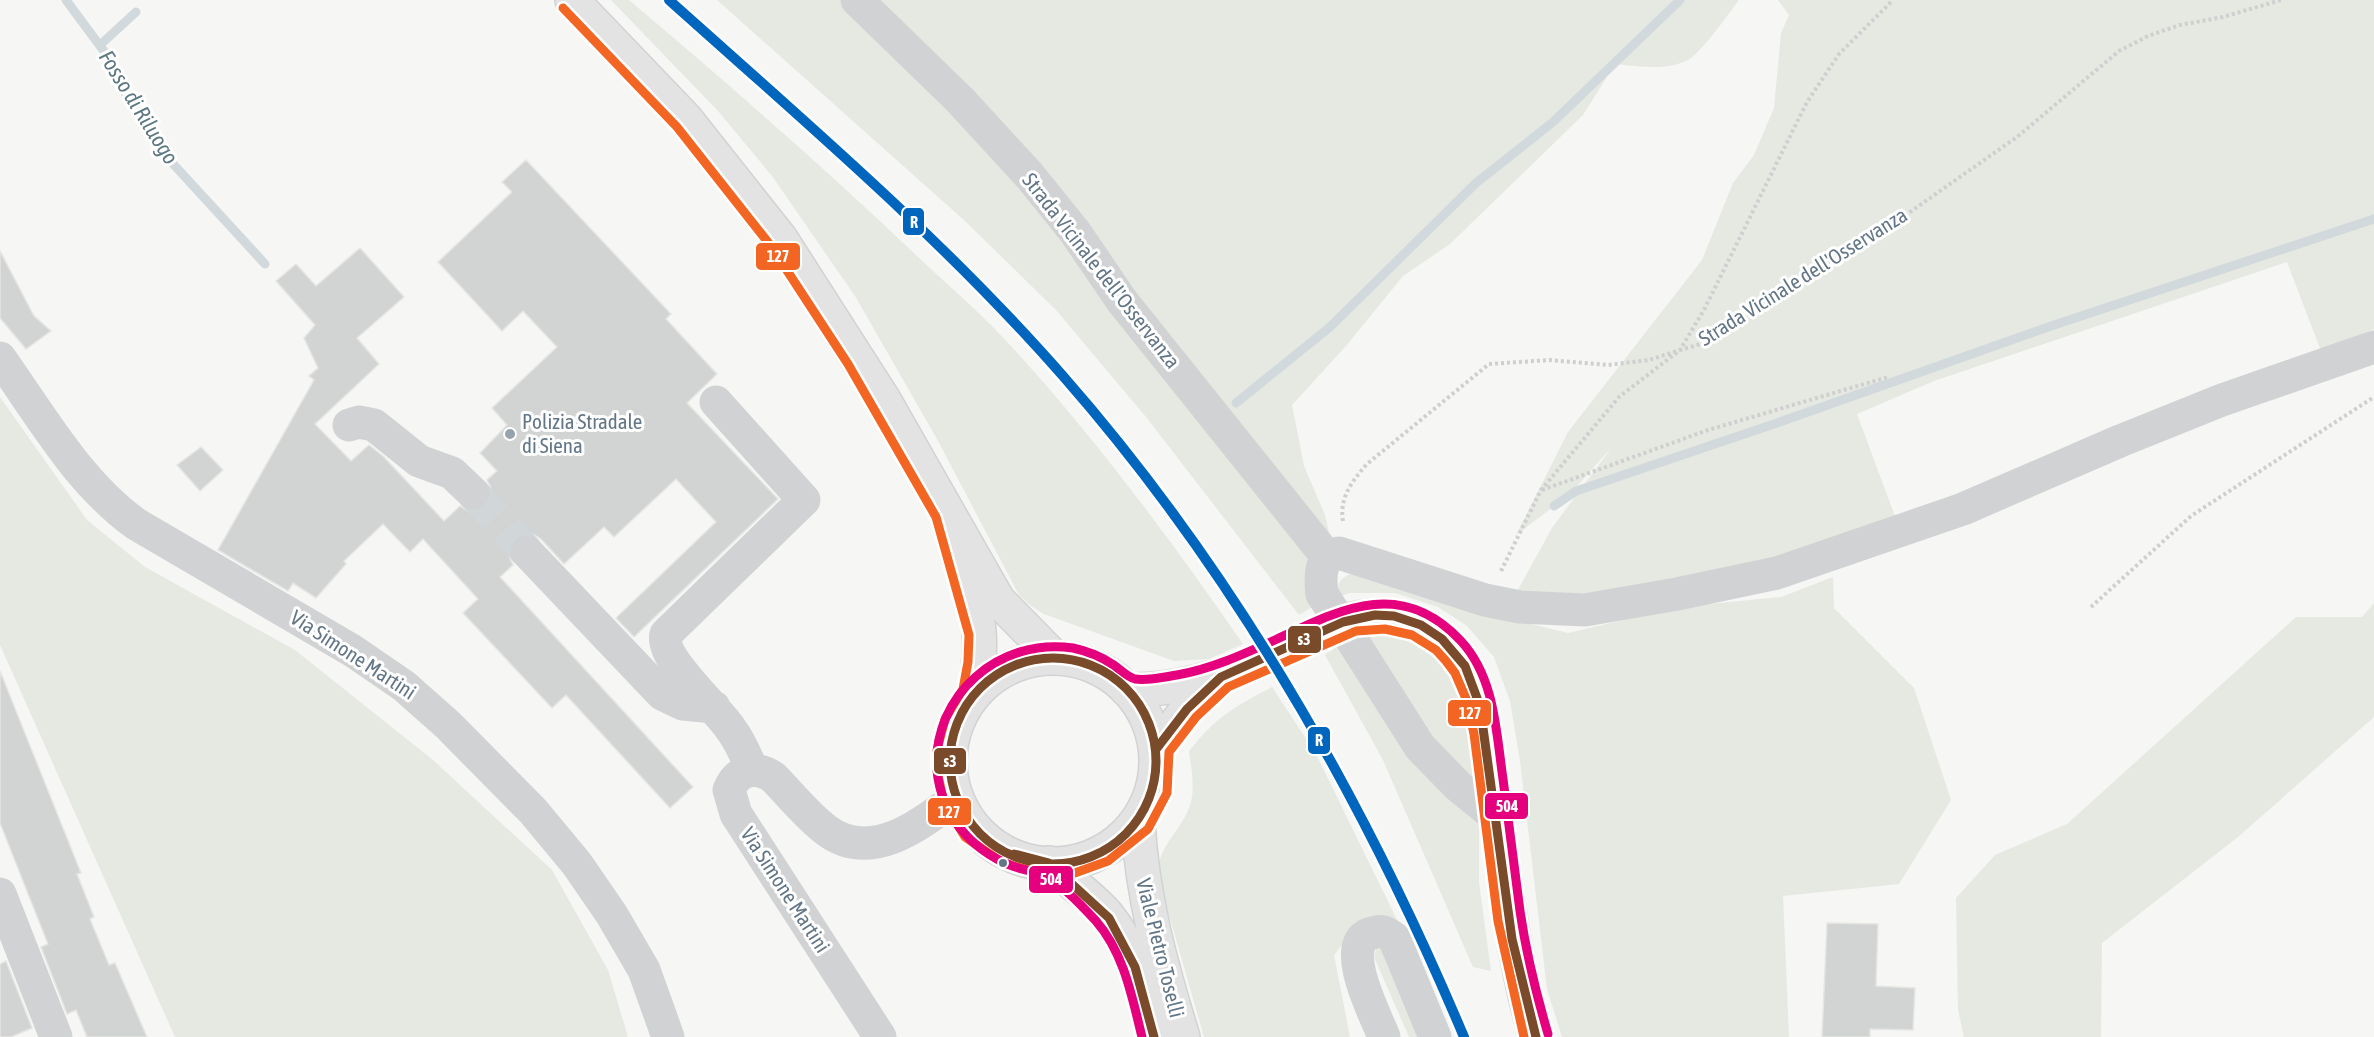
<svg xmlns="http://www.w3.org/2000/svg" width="2374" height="1037" font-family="'Asap Condensed',sans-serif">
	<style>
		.green { fill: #e5e9e2 }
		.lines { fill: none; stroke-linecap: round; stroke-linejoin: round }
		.stream { stroke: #d1d9dc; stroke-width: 9 }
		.building { fill: #d2d3d3; stroke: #e5e5e4; stroke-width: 1.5 }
		.minor-tunnel { stroke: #d1d6d9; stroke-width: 33; stroke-dasharray: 33 16; stroke-linecap: butt }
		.major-casing { stroke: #d1d3d3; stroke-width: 36 }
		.path { stroke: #cfcfcf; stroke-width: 4; stroke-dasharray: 3 3; stroke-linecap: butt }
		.minor { stroke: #d1d2d3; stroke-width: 33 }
		.major { stroke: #e3e3e4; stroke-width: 33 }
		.minor-bridge { stroke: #d1d2d3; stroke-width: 33 }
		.bus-1-casing { stroke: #fff; stroke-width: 14 }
		.bus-2-casing { stroke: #fff; stroke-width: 14 }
		.bus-3-casing { stroke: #fff; stroke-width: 14 }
		.bus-1 { stroke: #7a4b2a; stroke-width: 9 }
		.bus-2 { stroke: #f26522; stroke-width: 9 }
		.bus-3 { stroke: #e5007d; stroke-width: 9 }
		.rail-1-casing { stroke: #fff; stroke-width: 15 }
		.rail-1 { stroke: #0065bd; stroke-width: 10 }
		.poi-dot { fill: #96a3ad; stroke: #fff; stroke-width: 2 }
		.bus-dot { fill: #637687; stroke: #fff; stroke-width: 2 }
		.labels { text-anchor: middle; stroke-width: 6; stroke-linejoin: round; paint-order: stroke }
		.street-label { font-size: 21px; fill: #637687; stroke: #fff }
		.poi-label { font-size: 21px; fill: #637687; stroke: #fff; text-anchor: start }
		.water-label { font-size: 22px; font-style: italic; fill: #5e7883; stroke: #fff }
		.line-badge { stroke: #fff; stroke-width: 2 }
		.badge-label { font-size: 16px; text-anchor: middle; font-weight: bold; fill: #fff }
	</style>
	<rect width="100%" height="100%" fill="#f6f6f4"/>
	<path class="green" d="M611,0h18c98,83 195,167 288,256 32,30 66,59 95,91 85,93 159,193 231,297l-34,15 -35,2 -130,-47 -13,-8 -12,-11 -82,-156 -82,-143 -83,-120 -54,-65z
		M717,0h1022c-10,13 -39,55 -53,61 -23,10 -47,5 -71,3l-32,51 -133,129 -47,32 -57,70 -54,59 12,61 21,49 5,22 -13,67 -18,11 -153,-198 -90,-107 -91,-89z
		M1778,0h596v329l-53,22 -34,-89 -353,119 -77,33 39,105 -122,50 -206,35 -54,-7 38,-69 60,-81 -43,48 -53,40 52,-103 134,-172 31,-77 21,-28 20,-47 7,-75 8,-18z
		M0,397l87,123 58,47 150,83 138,110 119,110 56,100 20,67h-453l-175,-392z
		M1355,572l136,42 77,19 111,-26 102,-10 52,-20 1,31 80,80 37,112 -52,84 -116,12 6,141h-227l-15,-48 -27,-228 -10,-60 -16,-44 -27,-31 -29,-19 -43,-14h-45l-12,4c-1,-16 3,-20 17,-25z
		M2374,603v114l-136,120 -136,106 -1,94h-137l-6,-27 -2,-112 39,-43 72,-31 229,-207h66z
		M1390,632c56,14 71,50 79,103 2,16 7,32 3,47l-7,1 -104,-148z
		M1343,642l136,181v59l12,89 -18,-4 -90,-207 -58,-105z
		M1272,687l44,67 82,168 -37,-2 -27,35 16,82h-146l-46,-161c-1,-32 25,-45 33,-74 4,-16 0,-35 -2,-51 27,-34 45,-44 83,-64z
		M1381,946l44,91h-16l-35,-80 2,-8z"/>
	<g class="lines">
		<path class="stream" d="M66,0l43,58 10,25 45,71 101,110
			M100,45l36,-33
			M1236,403l94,-76 146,-144 77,-61 127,-122
			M1554,506l22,-15 201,-68 274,-97 323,-107"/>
	</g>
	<path class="building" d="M526,160l145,154 -5,5 51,55 -30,29 91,96 -144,138 -18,-19 100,-96 -40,-43 -62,58 -10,-10 -40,37 -23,-25 -8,-5h-11l-8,5 -5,7v10l4,9 -13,12 193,210 -23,21 -104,-113 -14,13 -89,-95 15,-14 -55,-60 -13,13 -27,-28 -39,37 2,3 -30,34 -23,-15 -5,8 -70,-41 96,-170 -5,-4 9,-8 -14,-30 11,-13 -39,-44 20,-17 20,22 44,-38 44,49 -47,41 22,26 -64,60 36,37 18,-16 14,11 61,65 16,-15 8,5h10l9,-6 4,-8v-9l-4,-8 10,-9 -17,-18 27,-28 -15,-17 65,-61 -34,-36 -21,20 -64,-69 74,-70 -10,-10z
		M0,251l34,65 17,15 -25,18 -26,-31z
		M201,447l22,23 -23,21 -23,-26z
		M0,671l81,202 -4,1 17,43 -4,2 19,46 6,-2 32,74h-60l-11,-27 -9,4 -26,-67 7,-3 -48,-121z
		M1827,923l51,1 -2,62 39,2 -2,42 -43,-1v8h-48z
		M6,961l26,67 -21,9h-11v-73z"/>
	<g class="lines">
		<path class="minor-tunnel" d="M473,493l54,59"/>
		<g class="major-casing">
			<path id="major" d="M572,0l114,119 95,120 103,161 114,200 57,58
				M964,566c15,50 21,74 10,127
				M950 761a103 103 0 1 1 206 0a103 103 0 1 1-206 0Z
				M1127,690c81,1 144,-36 216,-68 51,-18 106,6 128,56 16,36 16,79 22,117 11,81 20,163 43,242
				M1157,748l30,-39 33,-31
				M1138,822c4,74 23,144 45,215
				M1049,863c19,18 42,33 59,53 28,34 36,79 46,121"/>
		</g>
		<path class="path" d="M1542,490l166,-60 180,-53
			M1343,521c-4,-23 9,-40 24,-57l122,-100 61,-4 58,5 41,-5 31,-10 24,-40 103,-208 32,-48 54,-54
			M1501,571l40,-81 78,-93 61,-47 28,-8 107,-72 38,-18 164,-115 102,-86 29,-15 32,-11 43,-8 58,-17
			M2091,607l100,-91 183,-119"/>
		<path class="minor" d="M857,0l103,100 69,75 46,57 47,69 206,257
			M0,358c41,58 78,124 136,166l217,127 51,35 44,39 85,86 44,53 35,51 32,55 24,67
			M716,402l88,98 -138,134c-7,24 50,73 64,94 10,13 16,27 22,42
			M349,425l10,-3 15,3 45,36 33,12 21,20
			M527,552l135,142 21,10 31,3
			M1322,594c-2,-17 -3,-37 17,-41l146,47 35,7 65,3 92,-16 100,-21 128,-44 58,-20 157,-68 102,-41 152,-53
			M1352,640l68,107 38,39 37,30
			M0,894l56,143
			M880,1037l-144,-223 -7,-24c8,-20 26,-25 44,-13 17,17 33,38 53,53 43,33 93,-3 129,-32
			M1384,1037c-8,-21 -45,-90 -15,-103 11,-4 15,-4 25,4l41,99"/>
		<use href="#major" class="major"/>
		<path class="minor-bridge" d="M1322,594l30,46"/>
		<g class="bus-1-casing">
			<path id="bus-1" d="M950 761a103 103 0 1 1 206 0a103 103 0 1 1-206 0Z
				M1157,748l30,-39 34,-32 122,-55 32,-7 19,1 27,9 21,14 23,27 15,40 32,233 24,98
				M1014,854l35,9 60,55 26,49 19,70"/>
		</g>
		<g class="bus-2-casing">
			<path id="bus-2" d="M563,8l114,119 94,119 77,118 88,153 33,118 -1,27 -5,27 -18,30 -8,31v21l7,32 21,34 38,26 44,12 25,-1 36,-13 40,-32 19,-36 2,-41 27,-35 32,-30 128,-56 29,-2 27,6 24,15 10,11 9,12 12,28 7,33 24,187 26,116"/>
		</g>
		<g class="bus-3-casing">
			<path id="bus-3" d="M1142,1037c-10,-40 -18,-84 -46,-116 -14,-15 -34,-37 -53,-46 -10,-5 -23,-5 -33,-10 -40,-16 -69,-51 -73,-95 -5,-75 63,-133 136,-122 14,3 27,8 39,16 7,4 15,13 23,15 13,2 29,-2 42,-4 34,-6 67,-21 98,-35 66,-31 126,-63 186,1 34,37 35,90 42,138 6,44 11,88 17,132 6,41 16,82 28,123"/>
		</g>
		<use href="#bus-1" class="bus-1"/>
		<use href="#bus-2" class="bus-2"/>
		<use href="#bus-3" class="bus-3"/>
		<g class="rail-1-casing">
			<path id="rail-1" d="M669,0c135,121 274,239 394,376 172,196 300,421 401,661"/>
		</g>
		<use href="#rail-1" class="rail-1"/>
	</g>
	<circle class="poi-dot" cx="510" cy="434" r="6"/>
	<circle class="bus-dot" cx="1003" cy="863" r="5"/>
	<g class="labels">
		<g class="street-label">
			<text transform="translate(1101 271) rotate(52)" y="7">Strada Vicinale dell'Osservanza</text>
			<text transform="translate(1803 277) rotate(-32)" y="7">Strada Vicinale dell'Osservanza</text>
			<text transform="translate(353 655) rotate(33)" y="7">Via Simone Martini</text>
			<text transform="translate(785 890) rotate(57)" y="7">Via Simone Martini</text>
			<text transform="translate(1160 948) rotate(76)" y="7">Viale Pietro Toselli</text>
		</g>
		<g class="poi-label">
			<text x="522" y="429">Polizia Stradale<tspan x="522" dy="24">di Siena</tspan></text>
		</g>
		<g class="water-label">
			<text transform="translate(139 107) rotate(58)" y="8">Fosso di Riluogo</text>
		</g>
	</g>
	<g class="line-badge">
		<rect x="902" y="207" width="23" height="29" rx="6" fill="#0065bd"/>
		<rect x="755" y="242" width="46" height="29" rx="6" fill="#f26522"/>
		<rect x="1287" y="625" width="35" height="29" rx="6" fill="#7a4b2a"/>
		<rect x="1447" y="699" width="45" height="28" rx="6" fill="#f26522"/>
		<rect x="1307" y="726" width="24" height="29" rx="6" fill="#0065bd"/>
		<rect x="933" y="747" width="34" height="28" rx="6" fill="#7a4b2a"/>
		<rect x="1484" y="792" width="45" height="28" rx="6" fill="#e5007d"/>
		<rect x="927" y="797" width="45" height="29" rx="6" fill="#f26522"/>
		<rect x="1028" y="865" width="46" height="29" rx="6" fill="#e5007d"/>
	</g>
	<g class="badge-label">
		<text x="914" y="228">R</text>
		<text x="778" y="262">127</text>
		<text x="1304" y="645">s3</text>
		<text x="1470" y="719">127</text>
		<text x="1319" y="746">R</text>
		<text x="950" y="767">s3</text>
		<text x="1507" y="812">504</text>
		<text x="949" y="818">127</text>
		<text x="1051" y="885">504</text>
	</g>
</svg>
